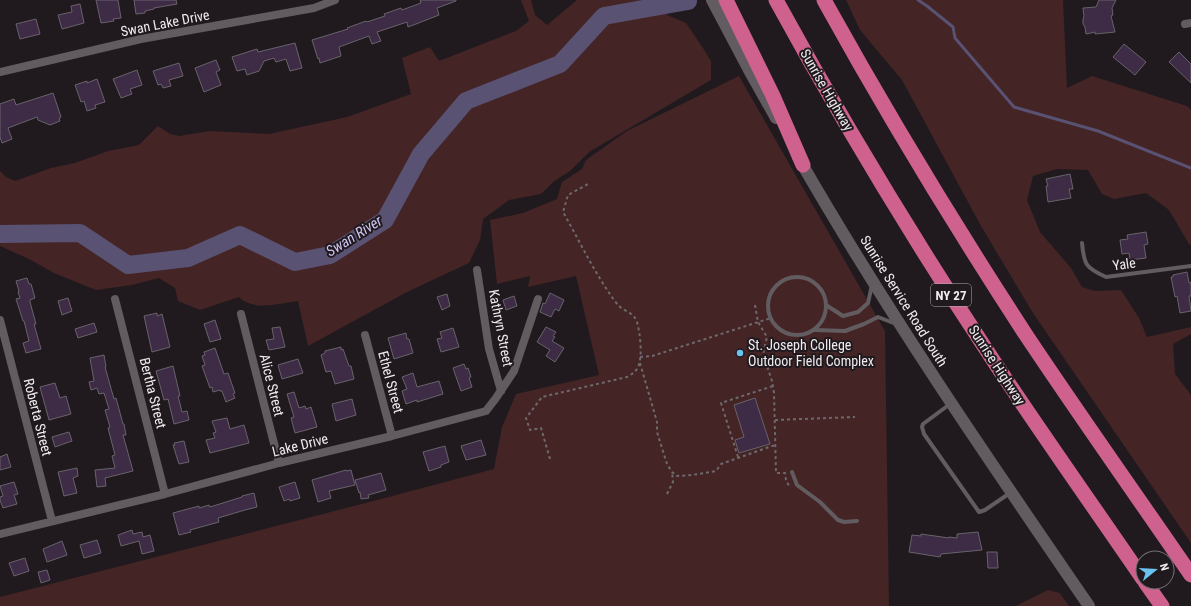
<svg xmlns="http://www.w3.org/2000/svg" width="1191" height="606" font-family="'Roboto Condensed',sans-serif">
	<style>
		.green { fill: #442425 }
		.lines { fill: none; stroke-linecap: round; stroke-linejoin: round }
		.stream { stroke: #595273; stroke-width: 3 }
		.river { stroke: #595273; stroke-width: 18 }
		.building { fill: #3e2b46; stroke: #68636a }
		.path { stroke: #6e696d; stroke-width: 2; stroke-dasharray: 3 3; stroke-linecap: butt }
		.service { stroke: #625b60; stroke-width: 4 }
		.minor { stroke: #625b60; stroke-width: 8 }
		.secondary { stroke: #625b60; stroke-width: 12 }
		.motorway { stroke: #cf618e; stroke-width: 15 }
		.poi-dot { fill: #6ac3f1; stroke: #201a1e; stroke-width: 1.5 }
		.labels { text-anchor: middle; stroke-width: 4; stroke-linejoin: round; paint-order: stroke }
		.shield { fill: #201a1e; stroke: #b1acb0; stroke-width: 1 }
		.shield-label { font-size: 13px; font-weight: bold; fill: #efebee }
		.street-label { font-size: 14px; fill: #efebee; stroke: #201a1e }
		.poi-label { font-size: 14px; fill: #efebee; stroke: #201a1e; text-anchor: start }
		.water-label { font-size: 15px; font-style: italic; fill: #d0c6f6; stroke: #201a1e }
	</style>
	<rect width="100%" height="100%" fill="#201a1e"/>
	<path class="green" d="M521,0h10l4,15 12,10 30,-25h86l4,15 19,8 17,25 8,13v19l-122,72 -19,19 -17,11 -12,12 -32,6 -26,19 -3,21 -11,23 -62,29 -99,54 -10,-45c-18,2 -44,11 -59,-4l-39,13 -22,-9 -3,-13 -16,-10 -27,7 -36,5 -42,-17 -25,-14 -29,-13v-75l6,6 9,4 36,-13 24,-5 33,-12 31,-6 19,-19 12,8 9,2 31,-5 59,3 78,-17 64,-23 -9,-36 28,-11 9,14 77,-30 13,-10z
		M846,0h217l4,88 25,-12 95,30 4,4v135l-2,-1 -20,-34 -23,-17 -32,6 -12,-5 -14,-24 -31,-1 -24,7 -6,24 13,32 31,36 11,19 13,4 26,-1 18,28 8,19 44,-10v7l-18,10 2,30 16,21v148l-158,-230 -52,-87 -79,-146 -42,-50z
		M739,76l146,255 4,275h-889v-9l381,-98 113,-30 8,-42 14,-33 83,-19 -23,-99 -48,11 2,-11 -33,8 -7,-64 33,-7 34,-14 5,-17 20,-13 4,-9 41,-29z
		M1048,590l12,3 9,13h-53z"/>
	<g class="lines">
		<path class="stream" d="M918,0l9,6 26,21 2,11 59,69 84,24 93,37"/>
		<path class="river" d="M0,234l80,-1 48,32 60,-7 52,-23 55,27 35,-7 55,-35 36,-66 45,-53 94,-37 44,-48 84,-15"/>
	</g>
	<path class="building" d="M96,0h22l3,18 -8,1 1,2 -13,2z
		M134,0h42l1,4 -23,4v1l-9,2v2l-9,1z
		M420,0h36v1l-19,7 2,7 -23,9 -8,3 -1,-5 -30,10 4,9 -9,3 -3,-8 -30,11 2,9 -21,7 -1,-5 -1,1 -6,-19 36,-11 -1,-1 19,-7 1,1 18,-6 -1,-2 17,-6 1,2 19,-7z
		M1099,0h17l-4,8 1,7 -2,1 4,16 -20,2v-2l-9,2 -1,-7 -2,-3v-5l1,-3 -1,-8 13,-1z
		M80,4l4,19 -22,6 -4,-14 14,-3 -1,-6z
		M36,19l4,15 -20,5 -4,-15z
		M295,43l7,25 -12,3 -4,-12 -10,3 -2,-4 -10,3 -5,10 -12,4 -2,-6 -8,2 -5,-14 25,-8 1,3z
		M1124,44l22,18 -11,13 -22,-18z
		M1179,52l12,12v19l-22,-21z
		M216,60l4,10 -4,2 5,13 -17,7 -9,-24z
		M179,63l4,13 -14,4 2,6 -8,2 -2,-4 -3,1 -5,-14z
		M137,70l5,15 -12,4 2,5 -11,4 -8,-19z
		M97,79l8,23 -10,3 1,3 -9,3 -3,-10 -3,1 -6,-17 12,-4v2z
		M53,93l8,24 -2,1 1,3 -10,4 -12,-5 -1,-3 -29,11 4,11 -10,4 -2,-6v-33l14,-5 2,6z
		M1070,174l3,15h-4l2,9 -23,4 -2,-16h2l-2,-7z
		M1146,232l2,12 -4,1 2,13 -16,2 -1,-7 -7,1 -2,-14 8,-1 -1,-4z
		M1187,272l2,11 2,-1v14h-2l2,15 -11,2 -3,-17 -2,1 -4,-20h2v-2z
		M27,278l2,6h2l4,14 -5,2v2l6,22h-2l7,25 -15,4 -3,-10 6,-2 -5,-20h-1l-7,-22 4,-1 -2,-6 1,-1 -3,-10z
		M550,293l14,7 -5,11 -4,-2 -4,8 -11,-5 3,-9 2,1z
		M447,294l3,12 -8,4 -5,-13z
		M514,296l3,10 -11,4 -3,-10z
		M68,298l4,13 -10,4 -4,-14z
		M157,313v3l5,-2 8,33 -18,5 -8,-36z
		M215,320l6,19 -11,3 -6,-18z
		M94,323l3,9 -19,6 -3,-9z
		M280,327l5,20 -16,3 -3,-10 8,-1 -2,-11z
		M546,327l10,5 -3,4 2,1 -3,4 12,7 -9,14 -9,-6 4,-6 -13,-8z
		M453,328l6,19 -18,5 -4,-13 5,-1 -2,-6z
		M406,333l1,6h2l4,14 -19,6 -6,-21z
		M341,347v3l2,-1 6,17h2l3,13 -19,5 -4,-13 -5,1 -5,-17 4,-2v-2z
		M215,348l9,26 4,-1 7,20 -2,1 2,4 -9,4 -4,-11h-2v-1l-7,2 -1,-5 -2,1 -8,-22 3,-1 -3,-9 3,-1 -1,-3z
		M104,355l2,12h-1l9,32 2,-1 7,26h1l2,11h-3l10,36 -28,7 1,8 -9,1 -2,-17 20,-2 -3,-12 3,-1 -7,-27 2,-1 -5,-17 4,-1 -5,-16 -5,1 -2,-6 -6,2 -2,-8 5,-1 -4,-23z
		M298,359l5,14 -21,6 -4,-14z
		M464,364l2,5 2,-1 3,9 -2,1 3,9 -11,4 -8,-23z
		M173,366l7,30h-2l4,16 5,-1 2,9 -15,4 -6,-25 -4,1 -8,-29z
		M413,373l4,14 22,-6 4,13 -26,8v-2l-11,4 -4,-13 5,-2 -5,-12z
		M55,383l5,15 6,-2 5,18 -22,6 -9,-33z
		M294,392l5,16 6,-2 1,3 5,-2 6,20 -22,6 -4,-15 3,-1 -7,-23z
		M755,398l15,46 -31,9 -4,-13 9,-3 -10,-32z
		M352,399l4,16 -20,6 -4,-17z
		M227,418l3,11 14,-4 5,18 -39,10 -4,-13 9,-2 -2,-5 3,-1 -4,-11z
		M69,432l3,9 -17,6 -3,-10z
		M481,440l5,15 -20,5 -5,-14z
		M184,441l5,21 -10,2 -6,-19h2l-1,-2z
		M445,446l4,16 -8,3v2l-12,4 -6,-19z
		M7,454l4,13 -11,3v-13z
		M77,468l1,8 -5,2 4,15 -13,3 -6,-24z
		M346,470v1l5,-1 4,15 -26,6 2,7 -13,4 -6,-22z
		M381,473l5,17 -18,5 1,3 -8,1 -1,-7 -1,1 -4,-13z
		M14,482l4,12 -4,1 3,9 -14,4 -3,-8v-3l3,-1 -3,-10z
		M295,482l5,16 -10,3 -1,-2 -5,2 -5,-14z
		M254,493l3,14 -12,3 -27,8 1,4 -29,8 1,2 -12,3 -6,-22 26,-7v2l10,-3 1,2 32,-10v-1z
		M132,530l1,4 9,-2 1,5 7,-2 4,16 -12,3 -3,-13 -18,5 -3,-11z
		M978,532l4,18 -41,4 -1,3 -31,-5 3,-17 9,1v-2l28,4v-1l8,1v-4z
		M97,540l4,13 -17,5 -4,-13z
		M62,541l5,14 -20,7 -4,-13z
		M987,552h10l1,16h-10z
		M25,558l4,13 -15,5 -5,-13z
		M47,570l3,10 -9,3 -3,-11z"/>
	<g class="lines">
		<path class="path" d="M755,305l3,17 9,15 -4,17 9,27 2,12 2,80h9l1,7 4,8
			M640,357l12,-1 119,-38
			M640,363l17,59v10l10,32 5,8 5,4 15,-1 24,-4 5,-7 54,-19
			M775,420l80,-3
			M738,457l-17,-54 52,-17
			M550,459l-9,-31 -11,2 -4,-12 16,-21 85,-20c5,-3 9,-5 11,-10 5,-10 2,-35 -1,-45 -3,-9 -11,-10 -18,-16 -2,-2 -5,-6 -7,-9 -19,-27 -33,-57 -49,-85l5,-17 22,-12
			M667,494l6,-12 -1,-10"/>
		<path class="service" d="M1082,243c2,22 4,25 24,34l85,-11
			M768 306a29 29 0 1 1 58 0a29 29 0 1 1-58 0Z
			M826,305l17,11 15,-4 10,-9 4,-18
			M815,330l30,1 19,-7 14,-7 18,7
			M950,404l-27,20 -1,3 2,7 55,78 6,-2 25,-17
			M792,472l5,13 23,17 18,18 6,2 13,-1"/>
		<path class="minor" d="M1185,24l6,-1
			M0,72l141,-33 173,-31 21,-8
			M477,270l12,79 12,42
			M115,299l50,195
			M241,314l38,149
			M0,320l52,201
			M365,335l27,101
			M0,534l165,-40 114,-31 113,-27 94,-25 10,-13 18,-27 24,-72"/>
		<path class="secondary" d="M712,0l37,70 27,48
			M798,157c89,155 190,302 291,449"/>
		<path class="motorway" d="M726,0l47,96 30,69
			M776,0c67,123 140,243 217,360 49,74 100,146 150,219
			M824,0c63,114 131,226 202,335 54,81 110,160 165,240
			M1145,582l17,24"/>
	</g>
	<circle class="poi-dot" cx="740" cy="353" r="4"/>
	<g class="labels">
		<rect class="shield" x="931" y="284" width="40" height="22" rx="3"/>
		<g class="shield-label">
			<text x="951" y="300">NY 27</text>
		</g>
		<g class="street-label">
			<text transform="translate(165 23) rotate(-11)" y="5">Swan Lake Drive</text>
			<text transform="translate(827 90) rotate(60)" y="5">Sunrise Highway</text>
			<text transform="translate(1124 264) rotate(-8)" y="5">Yale</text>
			<text transform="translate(904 301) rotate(58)" y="5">Sunrise Service Road South</text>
			<text transform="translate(501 328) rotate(79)" y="5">Kathryn Street</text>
			<text transform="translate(997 365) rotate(57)" y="5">Sunrise Highway</text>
			<text transform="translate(391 382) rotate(75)" y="5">Ethel Street</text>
			<text transform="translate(272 385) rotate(76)" y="5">Alice Street</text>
			<text transform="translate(153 393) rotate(76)" y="5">Bertha Street</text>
			<text transform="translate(38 417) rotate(76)" y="5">Roberta Street</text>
			<text transform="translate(300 445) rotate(-14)" y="5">Lake Drive</text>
		</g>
		<g class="poi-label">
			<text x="748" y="350">St. Joseph College<tspan x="748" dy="16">Outdoor Field Complex</tspan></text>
		</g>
		<g class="water-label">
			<text transform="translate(354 236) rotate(-32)" y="5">Swan River</text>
		</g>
	</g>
	<g transform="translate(1155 570) rotate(72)"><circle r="19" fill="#201a1e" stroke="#736e71"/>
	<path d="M0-3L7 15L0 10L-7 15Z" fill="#6ac3f1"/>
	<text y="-6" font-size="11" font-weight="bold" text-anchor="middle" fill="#efebee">N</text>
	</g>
</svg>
